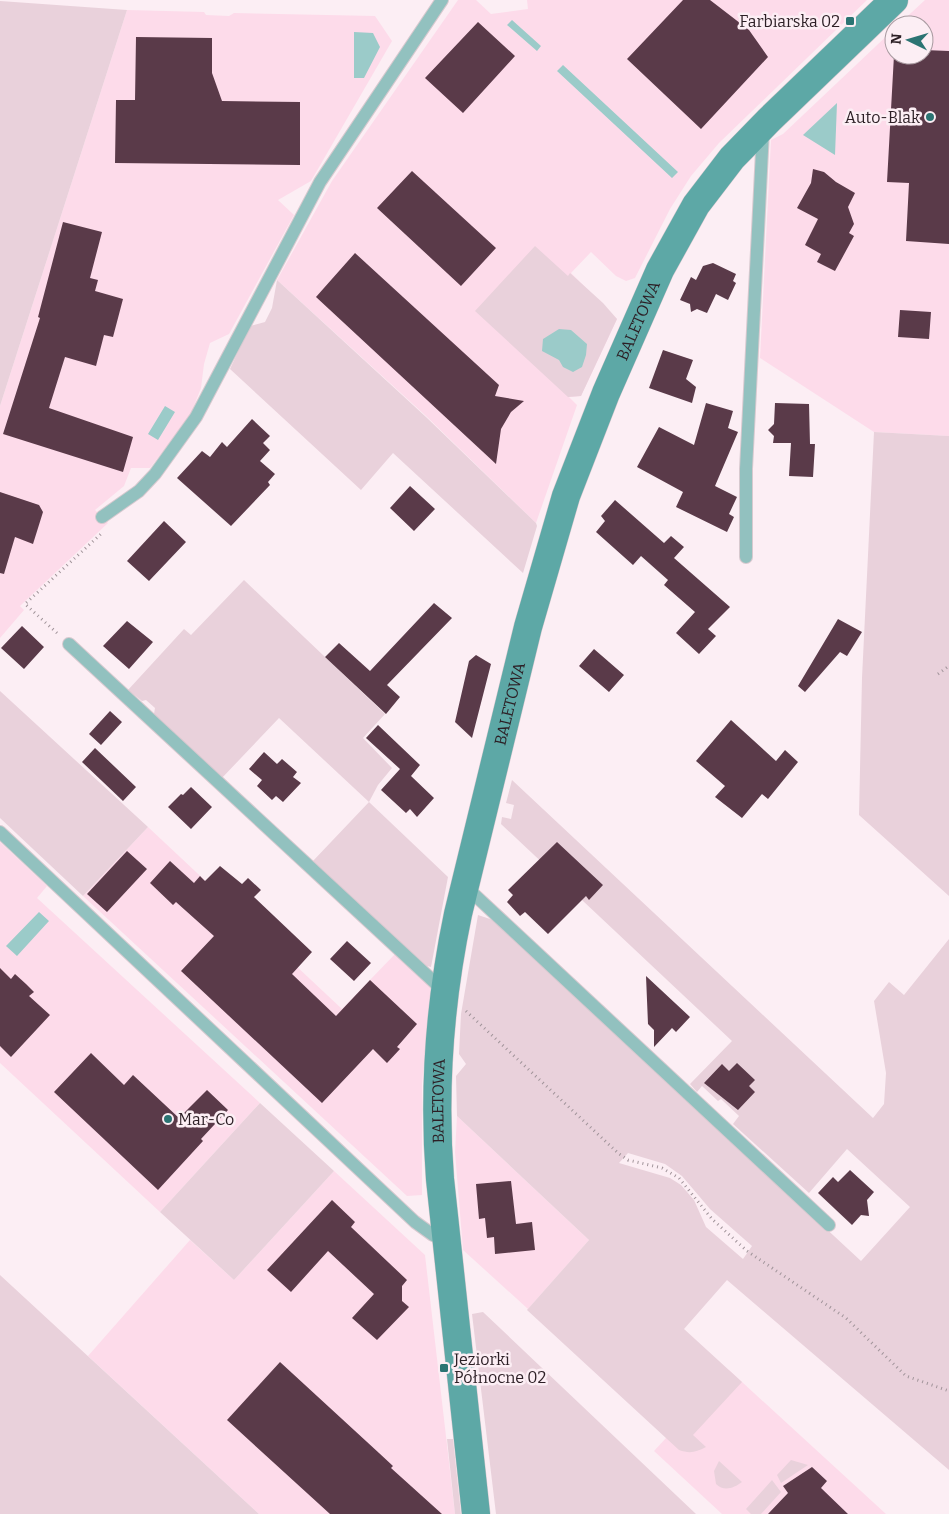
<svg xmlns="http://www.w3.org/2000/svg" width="949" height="1514" font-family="Bitter,serif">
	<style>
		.built { fill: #fddbea }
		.green { fill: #e9d1db; fill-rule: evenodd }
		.water { fill: #9bcbc9 }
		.building { fill: #5a3a49 }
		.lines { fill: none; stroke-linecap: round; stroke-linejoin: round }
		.lane-casing { stroke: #d7c9cf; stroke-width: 14 }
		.secondary-casing { stroke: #d7c9cf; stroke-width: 29 }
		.path { stroke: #a1949a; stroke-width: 3; stroke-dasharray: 1 4; stroke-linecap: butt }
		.lane { stroke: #92c1bf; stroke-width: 12 }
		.secondary { stroke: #5da8a6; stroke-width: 28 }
		.poi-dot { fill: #2b7473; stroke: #fceef4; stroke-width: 2 }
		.labels { text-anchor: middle; stroke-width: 5; stroke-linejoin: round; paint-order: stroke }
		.poi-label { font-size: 16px; fill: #2c1f25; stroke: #fceef4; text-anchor: end }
		.street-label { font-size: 16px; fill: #2c1f25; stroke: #fceef4 }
	</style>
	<rect width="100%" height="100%" fill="#fceef4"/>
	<path class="built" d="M458,0h18l15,14 37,-5 -1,-9h340l-148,143 -28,33 -21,33 -35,69 -9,3 -10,-5 -25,-24 -20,21 46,46 -36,77 -12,1 8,8 -41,118 -110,-107 -149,-136 55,-99z
		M925,0h24v436l-75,-4 -114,-74 11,-218 12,-6 111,-105v26h30v-30h-26z
		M127,10l77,2 2,3 23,1 5,-3 141,3 17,25 -81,140 -33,19 16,15 -65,119 -19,9 -6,21 -3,24 -11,28 -40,52h-19l-7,18 -29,24 13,13 -88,83 4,4 -24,28v-232z
		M148,827l194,182 54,-56 35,32 -9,99v111l-15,1 -324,-300z
		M0,842l47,44 -10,12 223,205 -100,109 -160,-149z
		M457,1116l132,124 -61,69 -65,-59 -8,-98z
		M334,1171l91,84 30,259h-196l-171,-158 102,-116 44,40z
		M729,1370l13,12 144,132h-164l-68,-63z"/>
	<path class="green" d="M0,1l127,9 -127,396z
		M535,246l33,30 2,-3 33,30 14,16 -36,77 -13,1 -93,-86z
		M277,280l149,137 110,106 1,3 -14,47 -130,-120 -32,37 -131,-121 20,-43 15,-4 7,-14z
		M874,432l75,4v460l-90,-81 3,-137z
		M244,580l141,134 -22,24 29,30 -14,17 -9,17 79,75 -17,90 -4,-1 -115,-104 57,-60 -90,-84 -58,61 -67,-65 1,-6 -9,-8 -4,1 -14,-11 56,-61 7,6z
		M0,691l148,136 -65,69 -83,-78z
		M512,780l361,338 11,-14 2,-31 -12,-72 15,-19 15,13 45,-56v531l-222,-190 -43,49 58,53 -49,53 13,12c-10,5 -16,7 -27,3l-152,-140 62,-70 -132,-124 -1,-40 10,-12 -7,-10 2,-40 17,-99 15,5 368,341 49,-54 -63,-58 -38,44 -76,-69 6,-8 -18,-17 -3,2 -16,-15 -5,6 -7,-8 42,-43 -231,-217 1,-7 9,2 3,-14 -8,-2zM628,1153l37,11 17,12 28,33 42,37 -9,13 -37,-32 -12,-27 -13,-15 -11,-7 -51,-15z
		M260,1103l74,68 -100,109 -74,-68z
		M0,1275l259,239h-259z
		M483,1312l213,202h-200l-24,-200z
		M447,1439h6l8,75h-6z
		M791,1460l17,5 -27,18 -4,-8z
		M719,1461l23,21c-8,6 -18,10 -26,2l-2,-13z
		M772,1480l9,12 -20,22h-10l-5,-5z"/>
	<path class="water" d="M512,20l29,26 -4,5 -30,-26z
		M354,32l19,1 7,14 -16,31h-10z
		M563,65l115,107 -6,6 -115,-107z
		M837,103l-2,52 -32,-20z
		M559,329l12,1 16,14 -1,11 -4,12 -9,5 -10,-5 -4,-7 -17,-9 1,-12z
		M165,406l10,6 -17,28 -10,-6z
		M39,912l10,9 -32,35 -11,-10z"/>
	<path class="building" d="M683,0h27l39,30 19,27 -67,72 -74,-70z
		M478,22l37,34 -52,57 -38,-35z
		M136,37l76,1v35l10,28 78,1v63l-185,-2 1,-63h19z
		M924,50l25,1v193l-43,-3 3,-58 -22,-1 7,-127h30z
		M813,169l11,3 12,10 19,11 -7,14 6,17 -5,9 5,3 -19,35 -18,-9 4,-8 -16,-9 13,-26 -21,-11 14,-25z
		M412,171l84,77 -35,38 -84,-78z
		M63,222l39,10 -12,46 8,2 -3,11 28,8 -10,38 -9,-2 -8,31 -31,-9 -16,51 84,29 -10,35 -120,-38 37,-116 -2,-1z
		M355,253l144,132 -4,11 29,5 -13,11 -10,17 -5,35 -180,-167z
		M713,263l23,11 -3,7 3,2 -8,17 -12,-6 -9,19 -10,-4 -6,3 -1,-8 -10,-4 11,-23 5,3 7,-14z
		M900,310l31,2 -2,27 -31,-2z
		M663,350l30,10 -7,19 10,8 -4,16 -43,-15z
		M706,403l27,8 -5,17 10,4 -23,54 22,11 -8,17 5,3 -7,15 -51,-25 7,-15 -46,-25 22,-40 35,18z
		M775,403l34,1 1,40h5l-2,33 -24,-1 2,-33h-18l1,-7 -6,-6 6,-6z
		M252,419l18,17 -7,7 7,7 -10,11 15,13 -7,8 2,3 -39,41 -54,-48 25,-27 8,6 12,-15 5,5z
		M410,486l25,23 -21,22 -24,-23z
		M0,492l39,13 4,7 -10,32 -18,-7 -11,37 -4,-1z
		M615,500l49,43 7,-7 13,11 -10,11 56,49 -22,22 8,7 -17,18 -23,-21 19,-21 -31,-27 4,-5 -27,-24 -8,9 -37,-33 9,-11 -4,-5z
		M164,521l22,21 -37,39 -22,-20z
		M434,603l18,15 -65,67 13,12 -14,17 -61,-57 14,-14 31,28z
		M838,619l24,13 -15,24 -7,-4 -35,40 -7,-6z
		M127,621l26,21 -24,27 -26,-23z
		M22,626l22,21 -20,22 -23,-21z
		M594,649l30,26 -15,17 -30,-26z
		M476,655l15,9 -19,74 -17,-16 14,-61z
		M110,711l12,11 -21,23 -12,-11z
		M731,720l45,41 9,-11 13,12 -30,37 -6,-5 -20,24 -27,-21 10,-11 -29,-25z
		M378,725l42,40 -9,11 23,22 -17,19 -7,-8 -4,4 -25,-23 19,-21 -34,-31z
		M95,748l41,39 -13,14 -41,-39z
		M264,752l13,12 5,-5 15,13 -4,5 8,6 -18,19 -7,-6 -4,4 -15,-14 5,-6 -13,-11z
		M191,787l21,20 -21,22 -23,-22 13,-13 2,1z
		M557,842l46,43 -14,15 -3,-4 -38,38 -23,-22 -5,4 -13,-14 6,-7 -5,-5z
		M127,851l20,18 -40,43 -20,-18z
		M170,861l24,22 6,-7 5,5 15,-15 22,18 6,-6 13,12 -7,7 58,55 -20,22 44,42 34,-36 47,44 -20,23 3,2 -13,14 -14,-14 -51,54 -141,-132 33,-35 -38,-34 -3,3 -23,-22z
		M347,941l24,22 -17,18 -24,-22z
		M0,968l11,11 4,-5 11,10 8,8 -5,4 21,19 -39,42 -11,-11z
		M646,976l44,41 -14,15 -4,-4 -18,19v-17l-6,-6z
		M91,1053l33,32 9,-10 46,43 28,-28 21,20 -27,29 2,2 -45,49 -104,-98z
		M737,1063l18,17 -6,6 6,6 -17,18 -34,-27 18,-19 7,7z
		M850,1170l24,22 -7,8 2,16 -8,-1 -9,10 -34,-32 15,-16 5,5z
		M511,1181l5,43 16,-2 3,28 -40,4 -1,-17 -7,1 -2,-20 -6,1 -3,-35z
		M332,1200l23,22 -4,5 56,53 -5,6v15l7,6 -32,33 -25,-22 22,-24 -46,-43 -37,41 -24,-22z
		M280,1362l99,91 14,13 -2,2 51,46h-112l-103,-94z
		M812,1467l15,14 -6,7 27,26h-80l20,-21 -5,-7z"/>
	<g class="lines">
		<g class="lane-casing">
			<path id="lane" d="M102,517l37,-26 16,-17 41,-57 124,-235 122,-182
				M746,557v-88l17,-338
				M69,644l376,348
				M0,832l415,390 18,13 13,6
				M465,886l364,339"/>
		</g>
		<g class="secondary-casing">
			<g id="secondary">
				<path id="s1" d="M476,1514l-36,-335c-7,-89 0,-179 18,-265l70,-287 38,-131 40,-103 54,-123 36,-65 36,-47 37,-38 125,-120"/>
			</g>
		</g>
		<path class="path" d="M57,633l-32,-29 77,-71
			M938,674l11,-8
			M466,1011l152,142 10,7 34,8 17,10 33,41 35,32 99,67 60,58 43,15"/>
		<use href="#lane" class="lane"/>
		<use href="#secondary" class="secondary"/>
	</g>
	<g class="poi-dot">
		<rect x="845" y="16" width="10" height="10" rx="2.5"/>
		<circle cx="930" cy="117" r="5"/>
		<circle cx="168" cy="1119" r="5"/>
		<rect x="439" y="1363" width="10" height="10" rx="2.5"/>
	</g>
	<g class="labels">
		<g class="poi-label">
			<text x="840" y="27">Farbiarska 02</text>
			<text x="920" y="123">Auto-Blak</text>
			<text x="178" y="1125" text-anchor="start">Mar-Co</text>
			<text x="454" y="1365" text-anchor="start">Jeziorki<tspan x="454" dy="18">Północne 02</tspan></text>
		</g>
		<g class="street-label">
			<text dy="6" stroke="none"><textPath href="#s1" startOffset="1225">BALETOWA</textPath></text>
			<text dy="6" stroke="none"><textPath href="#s1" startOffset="820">BALETOWA</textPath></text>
			<text dy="6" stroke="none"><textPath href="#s1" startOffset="415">BALETOWA</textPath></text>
		</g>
	</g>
	<g transform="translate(909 40) rotate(275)"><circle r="24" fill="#fceef4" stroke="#a99ba1"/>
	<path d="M0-4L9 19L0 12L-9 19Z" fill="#2b7473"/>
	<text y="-8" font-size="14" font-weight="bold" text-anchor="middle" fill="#2c1f25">N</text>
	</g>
</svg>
